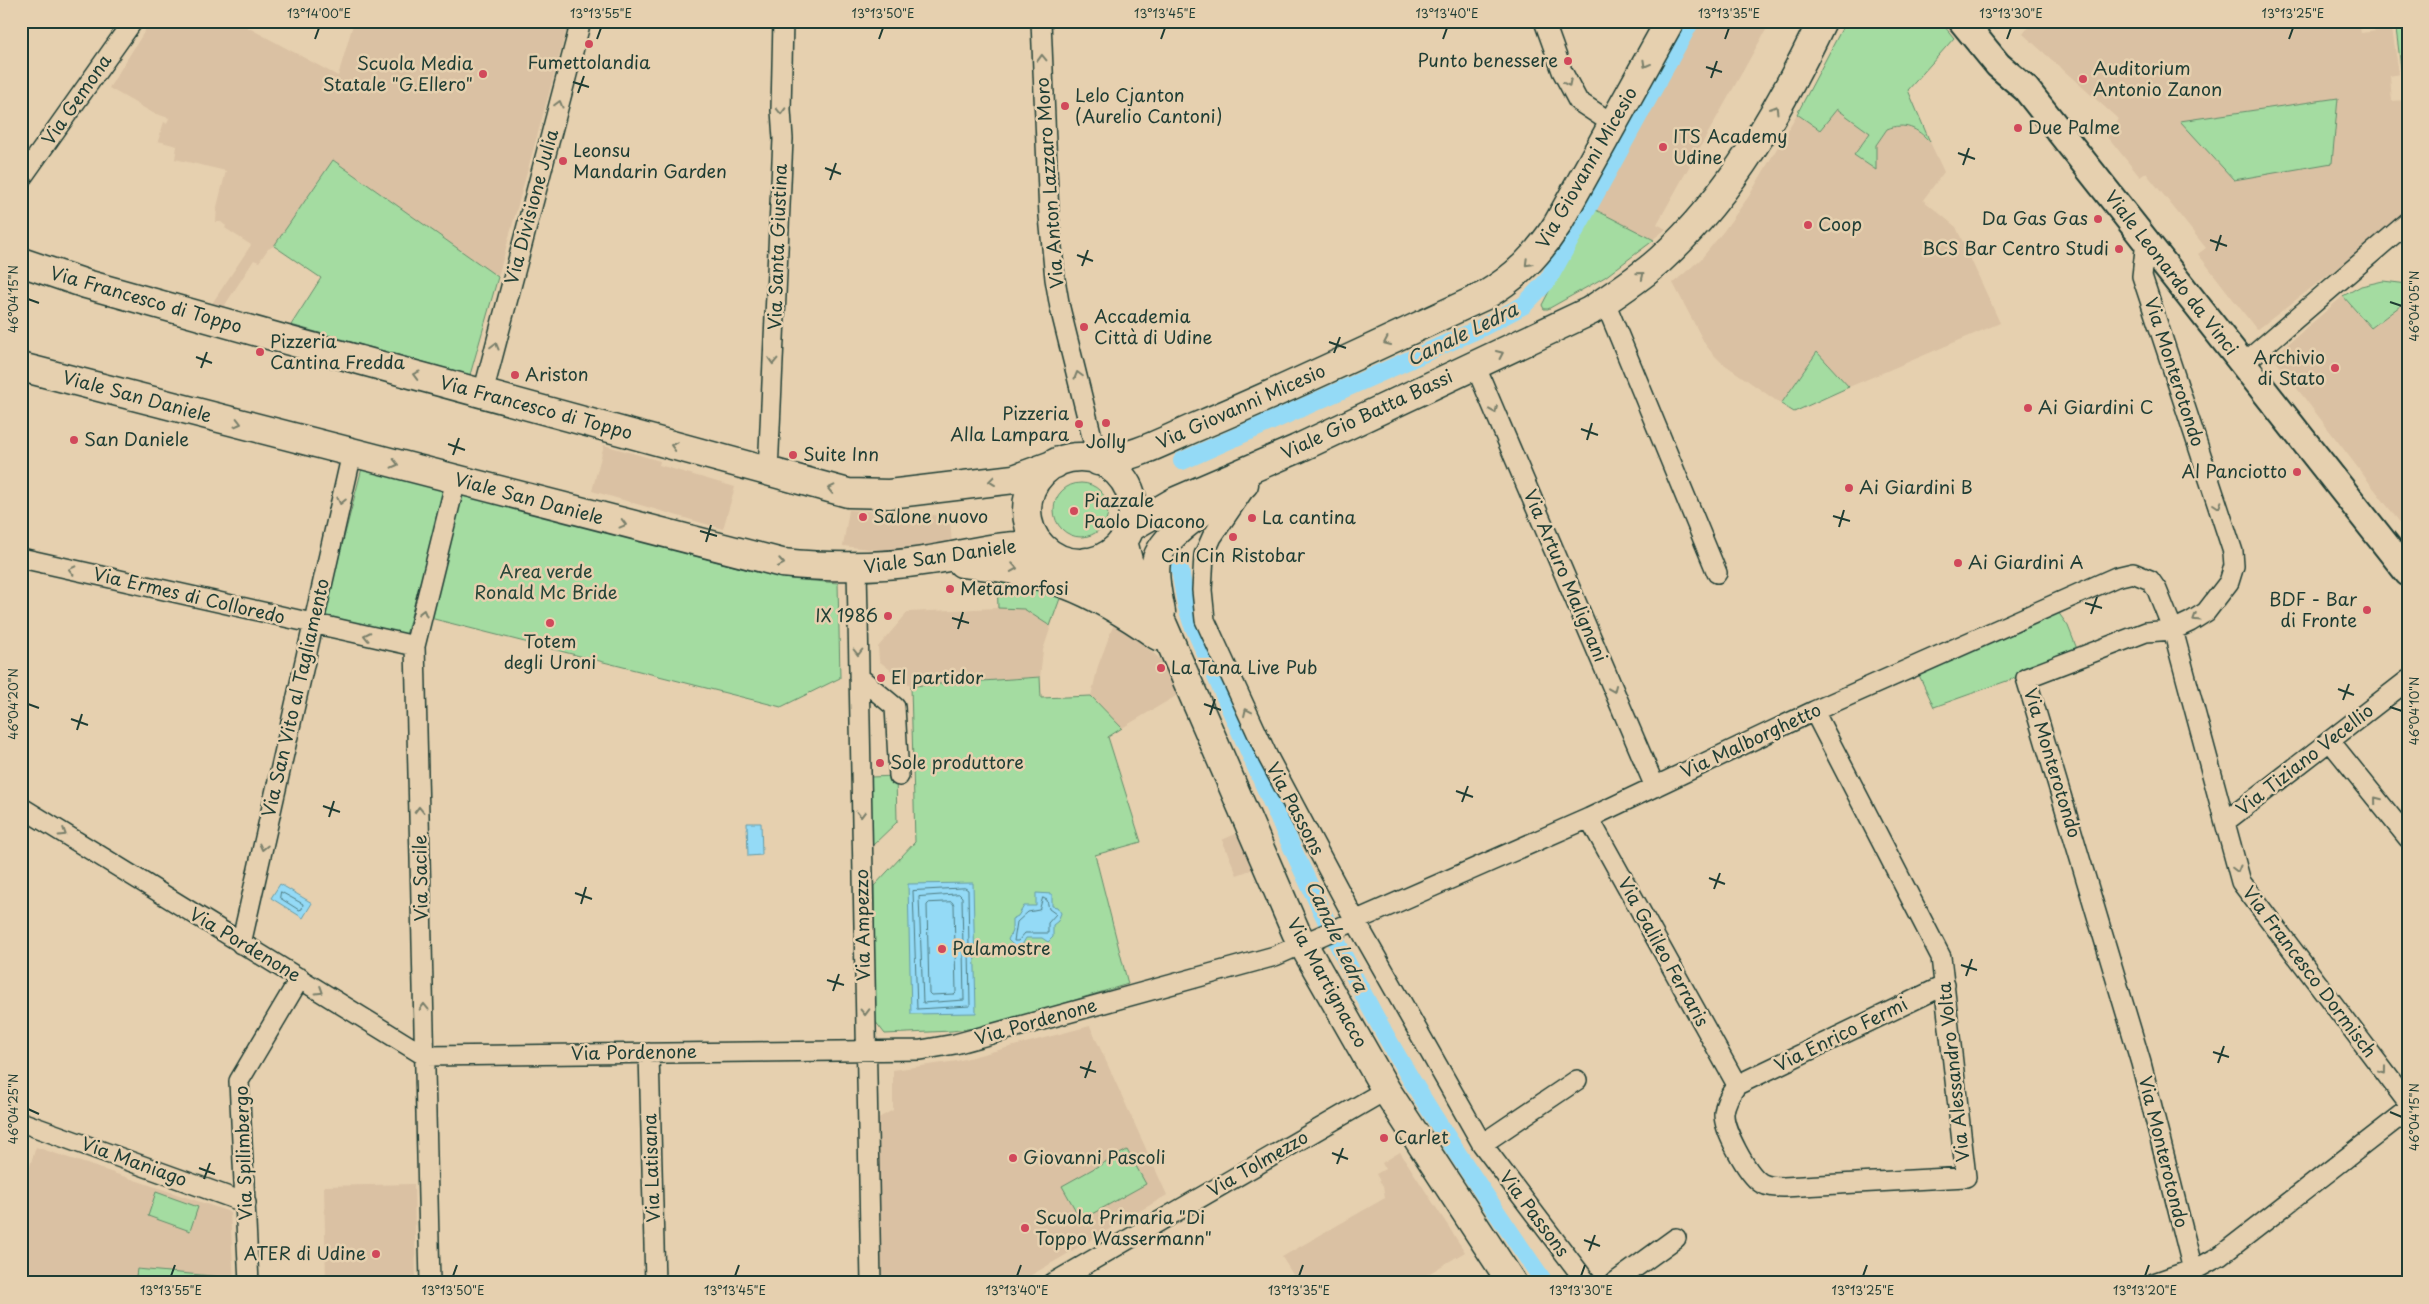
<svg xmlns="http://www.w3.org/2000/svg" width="2429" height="1304" font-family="'Playpen Sans',sans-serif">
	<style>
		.built { fill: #dac1a3 }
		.green { fill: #a4dca1; stroke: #628c6a }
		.water { fill: #94daf6; stroke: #659ba8 }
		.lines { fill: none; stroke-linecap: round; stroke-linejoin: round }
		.shore { stroke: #4e7c82; stroke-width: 1 }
		.canal { stroke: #94daf6; stroke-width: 18 }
		.street-casing { stroke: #1f3d34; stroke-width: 22 }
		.secondary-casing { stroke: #1f3d34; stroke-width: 30 }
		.primary-casing { stroke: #1f3d34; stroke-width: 31 }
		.street { stroke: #e6d0af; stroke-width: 19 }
		.secondary { stroke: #e6d0af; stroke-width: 26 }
		.primary { stroke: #e6d0af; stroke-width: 28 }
		.oneway { stroke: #797f6b }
		.ticks { fill: none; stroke: #1f3d34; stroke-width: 2 }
		.poi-dot { fill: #d1495b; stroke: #e6d0af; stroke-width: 2 }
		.labels { text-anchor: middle; stroke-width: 5; stroke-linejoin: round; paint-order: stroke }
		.poi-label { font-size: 18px; fill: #1f3d34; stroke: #e6d0af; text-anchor: start }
		.street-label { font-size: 18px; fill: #1f3d34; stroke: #e6d0af }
		.park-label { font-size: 18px; fill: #264539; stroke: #e6d0af }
		.water-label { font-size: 19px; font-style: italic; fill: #25453e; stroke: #e6d0af }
		.neatline { fill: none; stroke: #1f3d34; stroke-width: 2 }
		.ticks-label { font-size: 12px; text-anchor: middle; fill: #1f3d34 }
	</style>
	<rect width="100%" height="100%" fill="#e6d0af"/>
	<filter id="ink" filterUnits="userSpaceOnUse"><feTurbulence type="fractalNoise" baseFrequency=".02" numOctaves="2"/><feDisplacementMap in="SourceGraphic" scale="10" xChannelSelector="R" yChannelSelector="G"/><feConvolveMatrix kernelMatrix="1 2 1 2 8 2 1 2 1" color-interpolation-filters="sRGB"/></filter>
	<g filter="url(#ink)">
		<path class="built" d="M151,21h85l102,55 16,-55h215l-71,256 -165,-117 -59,86 -6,3 -9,13 -5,-2 -31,48 -12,-3 40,-60 -26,-17 1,-2 -5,-4h-5l1,-15 9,-36 -51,-12 2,-13 -19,-5 6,-19 3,2 2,-6 -16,-5 -44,-25z
			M1695,21h76l-114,203 9,5 -61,48 -57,32h-4l-2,-4 50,-97z
			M2033,21h326l2,12 31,-4 7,45 -9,2 2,25 13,-1 3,7v106l-151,117 -59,-76 8,-6 -60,-75 -6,4 -36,-45 14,-11 -1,-3 -94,-84z
			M1837,108l33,25 -15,22 20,14 1,-24 11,-16 18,-4 10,4 15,13 14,30 -21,28 33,27 44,96 -151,64 -32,-35 -36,52 -60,-42 -9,-9 -7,-9 -32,-61 28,-24 22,-27 26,-36 48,-82 23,16z
			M2343,296l28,32 37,-28v233l-135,-176z
			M604,445l56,16 -1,4 76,22 -12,42 -131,-38z
			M849,510l101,6 2,31 -58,5 -51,-6z
			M997,575l65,18 -19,57 -3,27 -129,9 -32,-25 -1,-14 30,-35 89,-4z
			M1115,621l44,37 16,19 6,16 -59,35 -31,-32 7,-30z
			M1240,832l16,36 -19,7 -15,-35z
			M1090,1026l77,169 -149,88h-138l-5,-163 18,-10v-40l64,-9z
			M36,1147l194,65 4,71h-213v-90z
			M1400,1152l65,100 -52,31h-115l-16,-26 103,-59 -2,-11 -7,-13 9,-5 -3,-6z
			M414,1184l2,99h-90l-2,-97z"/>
		<path class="green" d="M1846,21h94l14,17 -46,52 22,52c-13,-14 -25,-20 -43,-13l-11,16v25l-22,-15 16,-22 -33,-24 -17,21 -23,-16z
			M2395,21h13v86h-2z
			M2338,98l-6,65 -98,17 -54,-59z
			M333,160l165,117 -28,98 -179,-50 30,-47 -47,-32z
			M1592,208l62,32 -49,37 -57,32h-4l-2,-4z
			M2383,281l25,3v16l-37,28 -28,-32 18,-10z
			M1817,352l32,35 -55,25 -13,-8z
			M362,468l83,22 -39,145 -82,-20z
			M1054 510a27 27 0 1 1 54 0a27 27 0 1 1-54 0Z
			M460,494l293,77 37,8 48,4 2,95 -59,29 -351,-89z
			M997,575l65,18 -12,33 -26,-17 -26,-1z
			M2058,612l10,14 9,23 -62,29 -81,29 -16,-34z
			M1040,677l1,21 50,-2 31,32 -14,9 33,105 -46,13 33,129 -139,42 -37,5 -67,3 -10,-13 -1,-135 41,-44 -4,-156z
			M896,776l1,46 -25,24 -1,-69z
			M1127,1150l19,34 -65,36 -19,-34z
			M156,1192l42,15 -8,24 -42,-15z
			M137,1269l96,9v5h-98z"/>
		<path class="water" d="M747,823h14l1,32 -14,1z
			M973,883l3,130 -65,1 -3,-130z
			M280,884l32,19 -9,15 -32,-20z
			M1036,893l16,1v12l5,1 4,6 -3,8 -5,4v12l-5,5 -6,-4h-16l-4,7 -8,1 -6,-6 4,-9v-12l6,-3 6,-10h12z"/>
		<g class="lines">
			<path class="shore" d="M965,888l3,2 2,116 -53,3 -4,-118z
				M281,892l22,12 -1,5 -3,1 -19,-12z
				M959,894l3,3 2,103 -41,3 -4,-106z
				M1043,898l4,2 2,9 7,5 -8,9v10h-23l-7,8h-4l3,-19 11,-10 11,-2z
				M952,902l2,3 2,87 -2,2 -23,1 -2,-2 -2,-88 2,-2z"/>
			<path class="canal" d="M1182,461l299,-133 43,-23 24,-25 143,-259
				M1179,564l7,40 6,19c58,128 111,258 177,382 51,96 114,188 176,278"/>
			<g class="street-casing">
				<path id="street" d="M1041,21l8,195 6,63 5,29 38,153
					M1544,21l18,50 16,30 35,23
					M21,179l112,-158
					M2146,241l-4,35 91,276 1,14 -5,16 -23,30 -16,10 -17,8 -27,2 -120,46 115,385 52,207
					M1605,302l112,271
					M2243,364l165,-142
					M1475,365l180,422
					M483,393l98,-372
					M768,472l15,-333 -2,-29 2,-89
					M1244,490l-32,47 -8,18 -2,35 3,30 63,137 87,163 127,224 105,139
					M21,558l394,88
					M857,568l14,715
					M859,677l36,30 4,69
					M1814,711l127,246 25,220 -182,10c-8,0 -16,0 -23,-4 -14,-9 -38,-54 -37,-70 1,-11 6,-19 13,-28l208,-100
					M2330,741l78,97
					M21,807l404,249 496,-6 34,-6 320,-88 314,-138 225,-107 302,-134 17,-4 17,7 7,10 16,40 68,252 167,221
					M1589,818l148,267
					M2225,822l183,-142
					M241,944l111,-491
					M649,1053l6,230
					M21,1122l225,81
					M1482,1144l95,-64
					M249,1283l-10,-202 61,-103
					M430,1283l-15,-637 38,-154 5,-12
					M1053,1283l333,-193
					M1614,1283l62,-45
					M2154,1283l46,-16 20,-11 188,-146"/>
			</g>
			<g class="secondary-casing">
				<path id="secondary" d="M1962,21l36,44 28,24 382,484"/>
			</g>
			<g class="primary-casing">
				<path id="primary" d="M21,262l65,22 215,60 547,149 41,1 125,-15 41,-15
					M21,367l761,196c50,5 98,5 148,-3 38,-5 74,-19 113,-12
					M1027 510a53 53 0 1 1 106 0a53 53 0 1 1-106 0Z
					M1098,461c38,-3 69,-22 103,-36 96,-40 189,-86 283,-129 32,-19 53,-40 73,-71l113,-204
					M1129,528l47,-27 121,-52 293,-138c24,-16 49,-32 70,-51 71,-65 121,-153 162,-239
					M1123,541l8,31 32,53 133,307 90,158 126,193
					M1086,562l23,14 28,34
					M962,563c83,7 128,25 196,73
					M1161,612c-3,-16 -8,-34 -5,-50 6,-30 64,-61 88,-78"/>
			</g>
			<use href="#street" class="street"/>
			<use href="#secondary" class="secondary"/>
			<use href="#primary" class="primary"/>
		</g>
		<defs><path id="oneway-chevron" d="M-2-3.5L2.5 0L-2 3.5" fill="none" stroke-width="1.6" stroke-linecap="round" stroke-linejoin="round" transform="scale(1.25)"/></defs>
		<g class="oneway">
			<use href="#oneway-chevron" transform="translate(1042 58) rotate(-92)"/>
			<use href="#oneway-chevron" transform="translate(1646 64) rotate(119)"/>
			<use href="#oneway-chevron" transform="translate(1568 83) rotate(64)"/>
			<use href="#oneway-chevron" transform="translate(559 104) rotate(-75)"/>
			<use href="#oneway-chevron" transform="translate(1775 109) rotate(-59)"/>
			<use href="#oneway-chevron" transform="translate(781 111) rotate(89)"/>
			<use href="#oneway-chevron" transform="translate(1528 263) rotate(135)"/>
			<use href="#oneway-chevron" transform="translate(1641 275) rotate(-39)"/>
			<use href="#oneway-chevron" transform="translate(1387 342) rotate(155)"/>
			<use href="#oneway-chevron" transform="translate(495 346) rotate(-75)"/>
			<use href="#oneway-chevron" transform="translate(1500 354) rotate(-25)"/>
			<use href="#oneway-chevron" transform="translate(773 361) rotate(92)"/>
			<use href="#oneway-chevron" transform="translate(416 375) rotate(-165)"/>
			<use href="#oneway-chevron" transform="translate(1078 375) rotate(-106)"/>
			<use href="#oneway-chevron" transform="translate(1494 410) rotate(67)"/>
			<use href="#oneway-chevron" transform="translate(238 423) rotate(14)"/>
			<use href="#oneway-chevron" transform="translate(674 446) rotate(-164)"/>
			<use href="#oneway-chevron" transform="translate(395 464) rotate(14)"/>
			<use href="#oneway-chevron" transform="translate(992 481) rotate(173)"/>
			<use href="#oneway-chevron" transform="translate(831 489) rotate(-167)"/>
			<use href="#oneway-chevron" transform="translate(341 501) rotate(103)"/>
			<use href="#oneway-chevron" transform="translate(2218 505) rotate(72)"/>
			<use href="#oneway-chevron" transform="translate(623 524) rotate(15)"/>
			<use href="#oneway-chevron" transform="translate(781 563) rotate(10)"/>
			<use href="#oneway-chevron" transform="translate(1014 568) rotate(9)"/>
			<use href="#oneway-chevron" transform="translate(72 570) rotate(-167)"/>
			<use href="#oneway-chevron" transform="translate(423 613) rotate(-76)"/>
			<use href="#oneway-chevron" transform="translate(2196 618) rotate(148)"/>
			<use href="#oneway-chevron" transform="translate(367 636) rotate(-168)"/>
			<use href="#oneway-chevron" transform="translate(858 652) rotate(90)"/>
			<use href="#oneway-chevron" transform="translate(1613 689) rotate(67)"/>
			<use href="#oneway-chevron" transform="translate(1247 712) rotate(-115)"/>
			<use href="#oneway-chevron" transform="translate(2377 800) rotate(-129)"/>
			<use href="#oneway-chevron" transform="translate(419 810) rotate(-91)"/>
			<use href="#oneway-chevron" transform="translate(861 814) rotate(89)"/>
			<use href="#oneway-chevron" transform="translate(63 833) rotate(32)"/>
			<use href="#oneway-chevron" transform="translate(263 847) rotate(103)"/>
			<use href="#oneway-chevron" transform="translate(2237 869) rotate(75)"/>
			<use href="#oneway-chevron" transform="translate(320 991) rotate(32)"/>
			<use href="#oneway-chevron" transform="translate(424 1007) rotate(-91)"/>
			<use href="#oneway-chevron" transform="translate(865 1012) rotate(89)"/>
			<use href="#oneway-chevron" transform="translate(2383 1071) rotate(53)"/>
		</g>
	</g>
	<path class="ticks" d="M315,39l4,-11M597,39l4,-11M879,39l4,-11M1161,39l4,-11M1443,39l4,-11M1725,39l4,-11M2007,39l4,-11M2289,39l4,-11M1706,67l16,5M1711,78l6,-17M573,82l16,5M578,93l6,-17M1958,153l17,6M1963,165l6,-17M825,168l16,6M830,180l6,-17M2210,240l17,6M2216,251l5,-16M1077,255l16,6M1082,266l6,-16M28,299l11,4M2390,302l12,4M1329,342l17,6M1334,353l6,-16M196,357l16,6M201,368l6,-16M1581,429l17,6M1587,440l5,-17M448,444l17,6M453,455l6,-17M1833,516l17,5M1839,527l5,-17M700,531l17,5M706,542l5,-17M2085,603l17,5M2091,614l6,-17M952,618l17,5M958,629l5,-17M2338,689l16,6M2343,700l6,-16M28,704l11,4M1204,704l17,6M2390,707l12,4M1210,715l5,-16M71,719l17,6M77,730l5,-16M1456,791l17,6M1462,802l6,-16M323,806l17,6M329,817l5,-16M1709,878l16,6M1714,889l6,-16M575,893l17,6M581,904l5,-17M1961,965l16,5M1966,976l6,-17M827,980l17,5M833,991l6,-17M2213,1052l16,5M2218,1063l6,-17M1080,1067l16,5M1085,1078l6,-17M28,1109l11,5M2390,1112l12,5M1332,1153l16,6M1337,1164l6,-16M199,1168l16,6M204,1179l6,-16M1584,1240l16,6M1589,1251l6,-16M171,1276l4,-11M453,1276l4,-11M735,1276l4,-11M1017,1276l4,-11M1299,1276l4,-11M1581,1276l4,-11M1863,1276l4,-11M2145,1276l4,-11"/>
	<g class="poi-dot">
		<circle cx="589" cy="44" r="5"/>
		<circle cx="1568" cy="61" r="5"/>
		<circle cx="483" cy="74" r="5"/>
		<circle cx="2083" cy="79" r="5"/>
		<circle cx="1065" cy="106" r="5"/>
		<circle cx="2018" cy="128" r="5"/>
		<circle cx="1663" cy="147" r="5"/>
		<circle cx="563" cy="161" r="5"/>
		<circle cx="2098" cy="219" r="5"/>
		<circle cx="1808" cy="225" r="5"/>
		<circle cx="2119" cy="249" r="5"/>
		<circle cx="1084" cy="327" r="5"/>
		<circle cx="260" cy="352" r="5"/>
		<circle cx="2335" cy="368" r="5"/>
		<circle cx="515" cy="375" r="5"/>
		<circle cx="2028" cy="408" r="5"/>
		<circle cx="1106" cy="423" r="5"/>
		<circle cx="1079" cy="424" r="5"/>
		<circle cx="74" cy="440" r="5"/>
		<circle cx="793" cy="455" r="5"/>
		<circle cx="2297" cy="472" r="5"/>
		<circle cx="1849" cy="488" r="5"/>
		<circle cx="1074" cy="511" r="5"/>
		<circle cx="863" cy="517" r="5"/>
		<circle cx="1252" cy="518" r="5"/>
		<circle cx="1233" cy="537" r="5"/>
		<circle cx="1958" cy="563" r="5"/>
		<circle cx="950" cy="589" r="5"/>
		<circle cx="2367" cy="610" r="5"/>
		<circle cx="888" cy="616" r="5"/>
		<circle cx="550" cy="623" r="5"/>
		<circle cx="1161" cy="668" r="5"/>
		<circle cx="881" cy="678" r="5"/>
		<circle cx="880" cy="763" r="5"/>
		<circle cx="942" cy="949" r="5"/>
		<circle cx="1384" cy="1138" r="5"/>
		<circle cx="1013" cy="1158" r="5"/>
		<circle cx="1025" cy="1228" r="5"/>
		<circle cx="376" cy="1254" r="5"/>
	</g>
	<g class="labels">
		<g class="poi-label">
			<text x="1558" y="67" text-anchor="end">Punto benessere</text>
			<text x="589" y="69" text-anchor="middle">Fumettolandia</text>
			<text x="473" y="70" text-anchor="end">Scuola Media<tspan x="473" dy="21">Statale "G.Ellero"</tspan></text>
			<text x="2093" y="75">Auditorium<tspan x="2093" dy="21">Antonio Zanon</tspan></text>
			<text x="1075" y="102">Lelo Cjanton<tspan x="1075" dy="21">(Aurelio Cantoni)</tspan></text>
			<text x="2028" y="134">Due Palme</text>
			<text x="1673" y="143">ITS Academy<tspan x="1673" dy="21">Udine</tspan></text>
			<text x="573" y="157">Leonsu<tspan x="573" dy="21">Mandarin Garden</tspan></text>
			<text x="2088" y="225" text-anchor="end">Da Gas Gas</text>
			<text x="1818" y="231">Coop</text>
			<text x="2109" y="255" text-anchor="end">BCS Bar Centro Studi</text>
			<text x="1094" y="323">Accademia<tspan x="1094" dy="21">Città di Udine</tspan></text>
			<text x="270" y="348">Pizzeria<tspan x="270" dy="21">Cantina Fredda</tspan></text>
			<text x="2325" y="364" text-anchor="end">Archivio<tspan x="2325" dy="21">di Stato</tspan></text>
			<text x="525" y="381">Ariston</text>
			<text x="2038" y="414">Ai Giardini C</text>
			<text x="1069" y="420" text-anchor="end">Pizzeria<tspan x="1069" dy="21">Alla Lampara</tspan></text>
			<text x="84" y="446">San Daniele</text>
			<text x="1106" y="448" text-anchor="middle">Jolly</text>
			<text x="803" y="461">Suite Inn</text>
			<text x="2287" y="478" text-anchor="end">Al Panciotto</text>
			<text x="1859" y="494">Ai Giardini B</text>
			<text x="1084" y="507">Piazzale<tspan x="1084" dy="21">Paolo Diacono</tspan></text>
			<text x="873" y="523">Salone nuovo</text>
			<text x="1262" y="524">La cantina</text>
			<text x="1233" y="562" text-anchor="middle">Cin Cin Ristobar</text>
			<text x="1968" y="569">Ai Giardini A</text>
			<text x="960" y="595">Metamorfosi</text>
			<text x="2357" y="606" text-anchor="end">BDF - Bar<tspan x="2357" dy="21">di Fronte</tspan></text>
			<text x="878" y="622" text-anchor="end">IX 1986</text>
			<text x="550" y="648" text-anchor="middle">Totem<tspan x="550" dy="21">degli Uroni</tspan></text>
			<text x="1171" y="674">La Tana Live Pub</text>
			<text x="891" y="684">El partidor</text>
			<text x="890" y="769">Sole produttore</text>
			<text x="952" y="955">Palamostre</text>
			<text x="1394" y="1144">Carlet</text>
			<text x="1023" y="1164">Giovanni Pascoli</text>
			<text x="1035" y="1224">Scuola Primaria "Di<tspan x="1035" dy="21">Toppo Wassermann"</tspan></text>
			<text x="366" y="1260" text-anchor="end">ATER di Udine</text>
		</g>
		<g class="street-label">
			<text transform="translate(77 100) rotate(-55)" y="6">Via Gemona</text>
			<text transform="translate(1587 168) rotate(-60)" y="6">Via Giovanni Micesio</text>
			<text transform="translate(1050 183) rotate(-94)" y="6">Via Anton Lazzaro Moro</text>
			<text transform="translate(532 207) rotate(-75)" y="6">Via Divisione Julia</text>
			<text transform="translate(778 247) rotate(-88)" y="6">Via Santa Giustina</text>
			<text transform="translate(2171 273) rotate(52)" y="6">Viale Leonardo da Vinci</text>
			<text transform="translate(146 300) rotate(16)" y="6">Via Francesco di Toppo</text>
			<text transform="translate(2174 372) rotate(72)" y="6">Via Monterotondo</text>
			<text transform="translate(137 397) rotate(15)" y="6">Viale San Daniele</text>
			<text transform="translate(1241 407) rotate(-24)" y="6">Via Giovanni Micesio</text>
			<text transform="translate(536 408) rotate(15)" y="6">Via Francesco di Toppo</text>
			<text transform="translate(1367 415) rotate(-25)" y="6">Viale Gio Batta Bassi</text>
			<text transform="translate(529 499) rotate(15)" y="6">Viale San Daniele</text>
			<text transform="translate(940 557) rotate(-8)" y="6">Viale San Daniele</text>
			<text transform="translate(1565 576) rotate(67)" y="6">Via Arturo Malignani</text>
			<text transform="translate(189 596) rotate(13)" y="6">Via Ermes di Colloredo</text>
			<text transform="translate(296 698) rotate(-77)" y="6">Via San Vito al Tagliamento</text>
			<text transform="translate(1751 741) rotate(-25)" y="6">Via Malborghetto</text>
			<text transform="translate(2305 760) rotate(-38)" y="6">Via Tiziano Vecellio</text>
			<text transform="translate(2052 763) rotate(73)" y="6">Via Monterotondo</text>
			<text transform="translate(1295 809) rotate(62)" y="6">Via Passons</text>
			<text transform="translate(421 878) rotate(-91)" y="6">Via Sacile</text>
			<text transform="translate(863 925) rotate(-91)" y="6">Via Ampezzo</text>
			<text transform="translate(245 945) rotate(31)" y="6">Via Pordenone</text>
			<text transform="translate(1663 952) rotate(61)" y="6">Via Galileo Ferraris</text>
			<text transform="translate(2309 972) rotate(53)" y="6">Via Francesco Dormisch</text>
			<text transform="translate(1327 983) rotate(61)" y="6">Via Martignacco</text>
			<text transform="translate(1036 1022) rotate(-16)" y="6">Via Pordenone</text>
			<text transform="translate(1841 1035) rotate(-26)" y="6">Via Enrico Fermi</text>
			<text transform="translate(634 1053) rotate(-1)" y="6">Via Pordenone</text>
			<text transform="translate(1954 1072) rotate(-96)" y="6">Via Alessandro Volta</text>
			<text transform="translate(2163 1152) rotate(76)" y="6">Via Monterotondo</text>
			<text transform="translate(244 1153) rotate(-92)" y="6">Via Spilimbergo</text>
			<text transform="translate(134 1162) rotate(20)" y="6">Via Maniago</text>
			<text transform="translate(1258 1164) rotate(-30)" y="6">Via Tolmezzo</text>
			<text transform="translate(652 1168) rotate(-92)" y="6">Via Latisana</text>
			<text transform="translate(1534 1214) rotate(53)" y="6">Via Passons</text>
		</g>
		<g class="park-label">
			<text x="546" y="578">Area verde<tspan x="546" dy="21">Ronald Mc Bride</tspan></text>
		</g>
		<g class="water-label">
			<text transform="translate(1462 334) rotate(-26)" y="7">Canale Ledra</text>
			<text transform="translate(1337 936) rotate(65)" y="7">Canale Ledra</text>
		</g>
	</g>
	<rect width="2429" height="1304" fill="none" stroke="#e6d0af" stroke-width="55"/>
	<rect x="28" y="28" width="2374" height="1248" class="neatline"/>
	<g class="ticks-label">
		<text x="319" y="18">13°14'00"E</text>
		<text x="601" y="18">13°13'55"E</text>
		<text x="883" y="18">13°13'50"E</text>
		<text x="1165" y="18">13°13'45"E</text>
		<text x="1447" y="18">13°13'40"E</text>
		<text x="1729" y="18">13°13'35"E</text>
		<text x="2011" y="18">13°13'30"E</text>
		<text x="2293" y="18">13°13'25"E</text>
		<text transform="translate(14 299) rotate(-90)" y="4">46°04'15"N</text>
		<text transform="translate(2415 306) rotate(-90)" y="4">46°04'05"N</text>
		<text transform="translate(14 704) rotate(-90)" y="4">46°04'20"N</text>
		<text transform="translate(2415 711) rotate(-90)" y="4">46°04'10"N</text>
		<text transform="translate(14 1109) rotate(-90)" y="4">46°04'25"N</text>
		<text transform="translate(2415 1117) rotate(-90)" y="4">46°04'15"N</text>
		<text x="171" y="1295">13°13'55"E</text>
		<text x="453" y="1295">13°13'50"E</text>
		<text x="735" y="1295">13°13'45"E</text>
		<text x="1017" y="1295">13°13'40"E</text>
		<text x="1299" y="1295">13°13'35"E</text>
		<text x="1581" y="1295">13°13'30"E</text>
		<text x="1863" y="1295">13°13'25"E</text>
		<text x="2145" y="1295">13°13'20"E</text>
	</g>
</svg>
